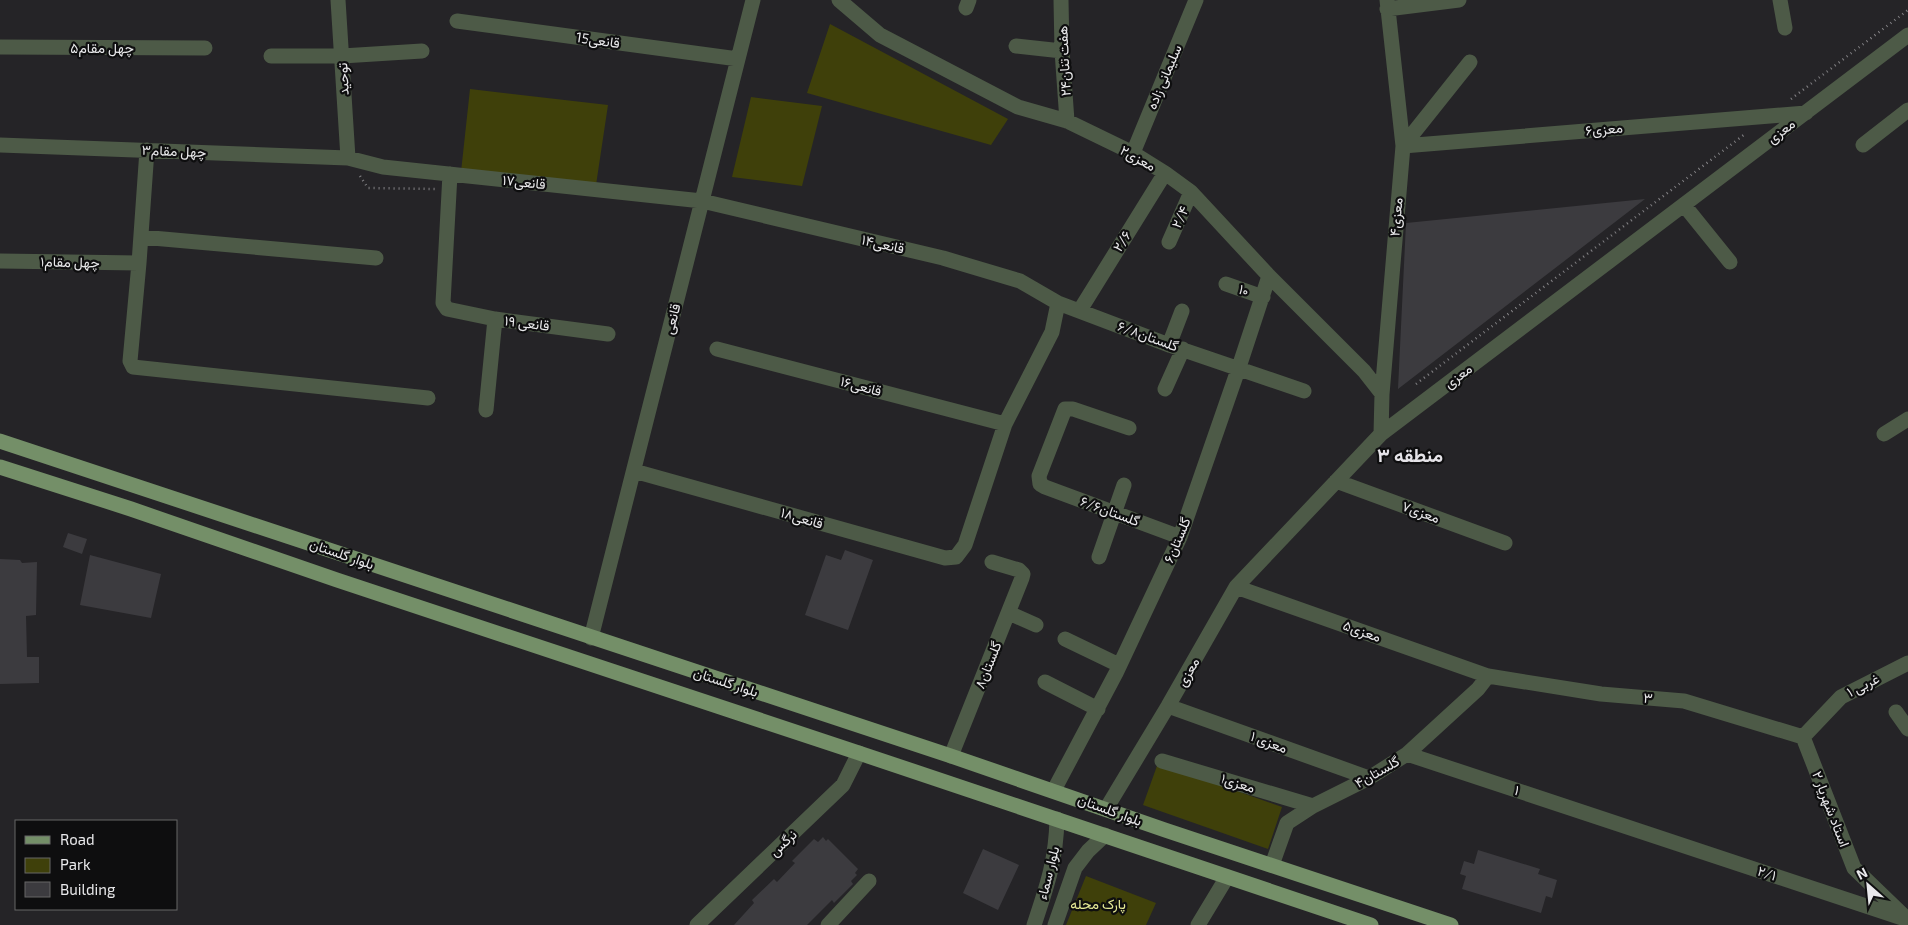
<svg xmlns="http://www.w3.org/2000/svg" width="1908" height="925" font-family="'Exo 2',Vazirmatn,sans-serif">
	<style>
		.green { fill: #3f400a }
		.building { fill: #3c3b3f }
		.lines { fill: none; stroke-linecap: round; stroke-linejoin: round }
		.path { stroke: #838285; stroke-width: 2.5; stroke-dasharray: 1 4; stroke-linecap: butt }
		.minor { stroke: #4d5a47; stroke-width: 15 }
		.major { stroke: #748f68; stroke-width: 15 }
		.labels { text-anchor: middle; stroke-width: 4.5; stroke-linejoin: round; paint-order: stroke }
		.street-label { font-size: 14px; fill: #e9e9eb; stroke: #0e0e0f }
		.park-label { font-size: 14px; fill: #e6ea96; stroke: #0e0e0f }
		.district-label { font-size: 19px; font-weight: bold; fill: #e5e3e8; stroke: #0e0e0f }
	</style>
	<rect width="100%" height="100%" fill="#252427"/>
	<path class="green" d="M830,24l178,95 -17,26 -184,-52z
		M470,89l138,16 -12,80 -135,-13z
		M751,97l71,9 -20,80 -70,-9z
		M1158,763l124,44 -14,42 -125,-44z
		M1086,876l70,27 -10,22h-80z"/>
	<path class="building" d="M1645,199l-247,190 8,-166z
		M68,533l19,6 -5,15 -19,-7z
		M845,550l28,10 -25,70 -43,-15 21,-60 15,5z
		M90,555l71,19 -10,44 -71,-13z
		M0,559l20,1 2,3 15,-1 -1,53 -10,1 1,41h12v26l-39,1z
		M823,837l3,4 2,-2 30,30 -3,4 2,2 -6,6 2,3 -19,19 -2,-3 -25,25h-73l20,-22 -2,-3 22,-21 3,3 18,-19 -3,-2 22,-22 4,3z
		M983,849l36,16 -21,45 -35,-17z
		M1478,850l62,19 -2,5 19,6 -5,18 -6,-2 -5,17 -79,-24 4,-13 -6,-2 4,-13 10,3z"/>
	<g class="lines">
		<path class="path" d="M1791,99l117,-89
			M360,176l8,12 68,1
			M1416,384l329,-250"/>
		<path class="minor" d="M338,0l10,158
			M839,0l41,35 138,72 49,14 66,32 32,20 26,19 78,84 95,95 18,23
			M1061,0l1,51 5,70
			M1780,0l5,28
			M966,8l3,-8
			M1387,9l72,-9
			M457,21l281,38
			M1016,46l46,5
			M0,47l205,1
			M271,56h71l80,-5
			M0,145l348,13 35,9 319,34 241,57 77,23 38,22 111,42 135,46
			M1863,145l45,-35
			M1403,146l403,-33
			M1403,146l67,-84
			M147,150l-8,113 -9,98 3,6 295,31
			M1133,153l63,-153
			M450,174l-7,129 4,6 48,10 113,15
			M1684,205l46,57
			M141,237l235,21
			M1169,242l22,-50
			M0,261l139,2
			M1226,284l37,13
			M1080,310l85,-137
			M1169,345l13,-34
			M717,349l288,75
			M1165,389l18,-40
			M486,410l9,-91
			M1129,428l-56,-19h-8l-26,67 1,8 5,3 135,50
			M1381,434l1,-40 21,-248 -16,-146
			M1884,434l24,-15
			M634,471l311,87 11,-1 9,-12 40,-121 47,-92 6,-29
			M1336,481l169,62
			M1099,557l25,-72
			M1236,587l252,89 113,18 83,7 119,36
			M1009,613l27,12
			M591,638l162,-638
			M1065,639l54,26
			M1045,682l53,27
			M1168,706l201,72
			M1896,712l12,17
			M1803,737l51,131 51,49
			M1803,737l38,-40 67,-34
			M1407,754l501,166
			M951,756l71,-178 1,-4 -4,-4 -27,-8
			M1162,761l151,45
			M1054,790l62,-117 64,-136 59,-170 30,-91
			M1106,809l62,-103 68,-119 145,-153 527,-399
			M1272,865l15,-42 26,-17 56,-28 38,-24 71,-65 10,-13
			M697,925l146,-140 16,-32
			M828,925l41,-44
			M1034,925c13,-39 22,-64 23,-106
			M1055,925l20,-57 13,-17 17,-16
			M1198,925l29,-48"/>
		<path class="major" d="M0,441l951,315 214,74 286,95
			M0,467l131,42 206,71 522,173 512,172"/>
	</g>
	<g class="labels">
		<g class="street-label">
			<text transform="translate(598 40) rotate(8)" y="5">15قانعی</text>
			<text x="102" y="53">چهل مقام۵</text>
			<text transform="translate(1064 61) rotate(-93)" y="5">هفت تنان۲۴</text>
			<text transform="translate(1164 77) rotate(-67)" y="5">سلیمانی زاده</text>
			<text transform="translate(343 79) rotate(-93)" y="5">توحید</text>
			<text transform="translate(1604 129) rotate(-5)" y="5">۶معزی</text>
			<text transform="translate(1781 131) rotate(-37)" y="5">معزی</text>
			<text transform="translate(174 151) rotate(2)" y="5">چهل مقام۳</text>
			<text transform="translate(1138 158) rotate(29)" y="5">۲معزی</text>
			<text transform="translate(524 182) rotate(6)" y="5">۱۷قانعی</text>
			<text transform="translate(1180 217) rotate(-66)" y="5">۲/۴</text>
			<text transform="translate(1396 217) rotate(-85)" y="5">۴معزی</text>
			<text transform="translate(1122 241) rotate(-58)" y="5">۲/۶</text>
			<text transform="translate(883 244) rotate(13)" y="5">۱۴قانعی</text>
			<text transform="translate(70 262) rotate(1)" y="5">چهل مقام۱</text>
			<text transform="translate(1244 290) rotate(18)" y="5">۱۰</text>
			<text transform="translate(672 319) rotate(-76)" y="5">قانعی</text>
			<text transform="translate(527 323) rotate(7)" y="5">قانعی ۱۹</text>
			<text transform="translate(1148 336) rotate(20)" y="5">۶/۸گلستان</text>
			<text transform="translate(1458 376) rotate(-37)" y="5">معزی</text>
			<text transform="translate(861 386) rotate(15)" y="5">۱۶قانعی</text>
			<text transform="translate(1110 511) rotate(20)" y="5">۶/۶گلستان</text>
			<text transform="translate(1421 512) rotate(20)" y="5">۷معزی</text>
			<text transform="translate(802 518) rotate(16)" y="5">۱۸قانعی</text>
			<text transform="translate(1177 540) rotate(-67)" y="5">گلستان۶</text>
			<text transform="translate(342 554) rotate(19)" y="5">بلوار گلستان</text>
			<text transform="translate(1362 631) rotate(19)" y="5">۵معزی</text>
			<text transform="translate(988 665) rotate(-68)" y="5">گلستان۸</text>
			<text transform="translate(1188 672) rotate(-60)" y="5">معزی</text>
			<text transform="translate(726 682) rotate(18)" y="5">بلوار گلستان</text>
			<text transform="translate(1863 685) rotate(-27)" y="5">۱ غربی</text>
			<text transform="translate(1648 698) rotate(5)" y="5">۳</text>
			<text transform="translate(1269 742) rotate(20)" y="5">معزی ۱</text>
			<text transform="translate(1377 772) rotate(-30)" y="5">گلستان۴</text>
			<text transform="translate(1238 783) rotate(17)" y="5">۱معزی</text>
			<text transform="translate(1517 790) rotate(18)" y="5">۱</text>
			<text transform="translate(1831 809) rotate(69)" y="5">استاد شهریار ۲</text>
			<text transform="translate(1110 810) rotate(20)" y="5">بلوار گلستان</text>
			<text transform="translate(783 843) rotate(-44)" y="5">نرگس</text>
			<text transform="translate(1048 873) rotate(-76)" y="5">بلوار سماء</text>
			<text transform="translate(1767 873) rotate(18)" y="5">۲/۱</text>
		</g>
		<g class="park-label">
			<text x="1098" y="909">پارک محله</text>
		</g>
		<g class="district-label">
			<text x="1410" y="462">منطقه ۳</text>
		</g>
	</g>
	<rect x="15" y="820" width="162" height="90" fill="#0e0e0f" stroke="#666667"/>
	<rect x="25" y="836" width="25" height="8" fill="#748f68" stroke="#666667"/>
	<text x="60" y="845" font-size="15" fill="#e9e9eb">Road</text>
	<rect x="25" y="858" width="25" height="15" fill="#3f400a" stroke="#666667"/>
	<text x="60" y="870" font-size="15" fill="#e9e9eb">Park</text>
	<rect x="25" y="882" width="25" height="15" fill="#3c3b3f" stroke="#666667"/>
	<text x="60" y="895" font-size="15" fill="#e9e9eb">Building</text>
	<g transform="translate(1868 885) rotate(333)" stroke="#0e0e0f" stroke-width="4" paint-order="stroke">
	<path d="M0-4L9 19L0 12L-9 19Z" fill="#e9e9eb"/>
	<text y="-8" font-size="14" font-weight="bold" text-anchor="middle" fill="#e9e9eb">N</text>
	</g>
</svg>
